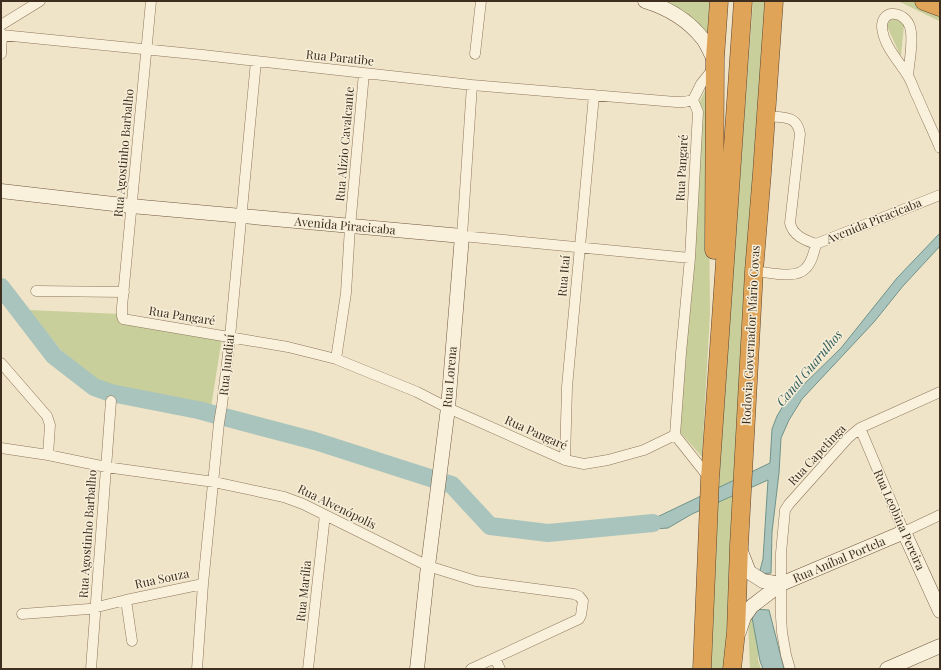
<svg xmlns="http://www.w3.org/2000/svg" width="941" height="670" font-family="'Playfair Display',serif">
	<style>
		.green { fill: #c9cf9b }
		.water { fill: #a9c4bc; stroke: #6f938a }
		.lines { fill: none; stroke-linecap: round; stroke-linejoin: round }
		.river { stroke: #a9c4bc; stroke-width: 18 }
		.street-casing { stroke: #8d765c; stroke-width: 11 }
		.secondary-casing { stroke: #6f573f; stroke-width: 15 }
		.highway-casing { stroke: #5b4430; stroke-width: 19 }
		.street { stroke: #faf1dc; stroke-width: 10 }
		.secondary { stroke: #faf1dc; stroke-width: 14 }
		.highway { stroke: #e0a458; stroke-width: 18 }
		.labels { text-anchor: middle; stroke-width: 3; stroke-linejoin: round; paint-order: stroke }
		.street-label { font-size: 12px; fill: #3d2e20; stroke: #f7eed8 }
		.water-label { font-size: 13px; font-style: italic; fill: #2f5d5a; stroke: #f7eed8 }
	</style>
	<rect width="100%" height="100%" fill="#f0e4c8"/>
	<path class="green" d="M662,1h53v57z
		M753,1h14l-41,668h-19l11,-163 6,-120z
		M898,1h42v20l-3,-1z
		M896,18l6,4 2,4 -3,29h-1l-13,-29 3,-6z
		M708,84l2,229 -8,144 -22,-25 13,-168 7,-163z
		M29,310l92,4 101,24 -11,69 -100,-14 -50,-43z
		M751,612l7,35v13l3,9h-11l-2,-49z"/>
	<path class="water" d="M940,233v13l-37,40 -29,36 -72,77 -13,21 -8,18 -2,35 -7,59 -1,41 -12,1 4,-15 5,-79 -76,34 -24,14 -41,3 1,-9 27,-4 115,-55 2,-34 5,-13 6,-10 10,-11 48,-47 56,-70z
		M752,609l17,1 15,59h-21l-3,-8 -9,-49z"/>
	<g class="lines">
		<path class="river" d="M1,287l53,69 40,31 17,6 87,17 117,31 137,44 38,41 58,7 105,-10"/>
		<g class="street-casing">
			<path id="street" d="M151,1l-29,306v9l1,3 165,28 48,12 81,33 31,16 117,52 19,4 24,-4 36,-10 31,-15 6,-82 9,-95 8,-146 -5,-12
				M1,25l39,-24
				M1,33l1,2 -1,19
				M2,35l201,20 269,30 204,17h8l9,-2 8,-16 12,-15
				M475,54l6,-53
				M908,76c1,-14 6,-36 2,-49 -5,-16 -28,-19 -28,0 1,18 17,34 26,49 4,6 6,15 10,22 7,17 15,33 22,50
				M472,85l-10,151 228,22
				M766,116c16,2 31,-2 34,18l-10,89c3,13 15,17 26,21
				M754,271c14,1 42,9 52,-3 6,-6 8,-16 10,-24l124,-49
				M36,291l88,1
				M336,359l10,-66 4,-66 14,-154
				M1,363l46,53 3,9 -2,30
				M860,428l44,104 36,-17
				M675,435l35,44
				M1,448l47,7 58,12 108,15 70,15 19,7 125,62 48,15 98,13 5,2 4,5 -2,14 -2,4 -108,50
				M565,460l2,-73 27,-292
				M22,614l67,-5 37,-9
				M132,641l-6,-41 77,-16
				M495,658l5,11
				M91,669l20,-268
				M197,669l6,-85 16,-161 3,-18 8,-68 26,-276
				M308,669l17,-154
				M790,669l-4,-14 -4,-23 -1,-15v-64l4,-43 4,-6 59,-66 12,-10 80,-36"/>
		</g>
		<g class="secondary-casing">
			<path id="secondary" d="M645,1c23,7 44,20 58,38 5,7 8,15 12,23
				M1,191l130,15 331,30 -14,172 -20,158 -11,103
				M740,549l9,23 14,9 18,3
				M739,632l5,-15 8,-11 29,-22 123,-52 36,79
				M887,669l53,-23"/>
		</g>
		<g class="highway-casing">
			<path id="highway" d="M924,1l16,6
				M714,250l1,-192 4,-57
				M702,669l8,-190 33,-478
				M732,669l4,-37 3,-86 15,-275 8,-98 12,-172"/>
		</g>
		<use href="#street" class="street"/>
		<use href="#secondary" class="secondary"/>
		<use href="#highway" class="highway"/>
	</g>
	<g class="labels">
		<g class="street-label">
			<text transform="translate(340 58) rotate(6)" y="4">Rua Paratibe</text>
			<text transform="translate(345 144) rotate(-85)" y="4">Rua Alízio Cavalcante</text>
			<text transform="translate(124 153) rotate(-85)" y="4">Rua Agostinho Barbalho</text>
			<text transform="translate(682 168) rotate(-87)" y="4">Rua Pangaré</text>
			<text transform="translate(874 221) rotate(-22)" y="4">Avenida Piracicaba</text>
			<text transform="translate(345 226) rotate(5)" y="4">Avenida Piracicaba</text>
			<text transform="translate(564 276) rotate(-85)" y="4">Rua Itaí</text>
			<text transform="translate(182 316) rotate(9)" y="4">Rua Pangaré</text>
			<text transform="translate(751 335) rotate(-87)" y="4">Rodovia Governador Mário Covas</text>
			<text transform="translate(227 365) rotate(-84)" y="4">Rua Jundiaí</text>
			<text transform="translate(450 377) rotate(-85)" y="4">Rua Lorena</text>
			<text transform="translate(536 433) rotate(24)" y="4">Rua Pangaré</text>
			<text transform="translate(817 455) rotate(-47)" y="4">Rua Capetinga</text>
			<text transform="translate(337 507) rotate(26)" y="4">Rua Alvenópolis</text>
			<text transform="translate(899 520) rotate(66)" y="4">Rua Leobina Pereira</text>
			<text transform="translate(88 534) rotate(-86)" y="4">Rua Agostinho Barbalho</text>
			<text transform="translate(839 560) rotate(-23)" y="4">Rua Aníbal Portela</text>
			<text transform="translate(162 579) rotate(-12)" y="4">Rua Souza</text>
			<text transform="translate(304 591) rotate(-84)" y="4">Rua Marília</text>
		</g>
		<g class="water-label">
			<text transform="translate(809 368) rotate(-50)" y="5">Canal Guarulhos</text>
		</g>
	</g>
	<rect width="941" height="670" fill="none" stroke="#3d2e20" stroke-width="4"/>
</svg>
